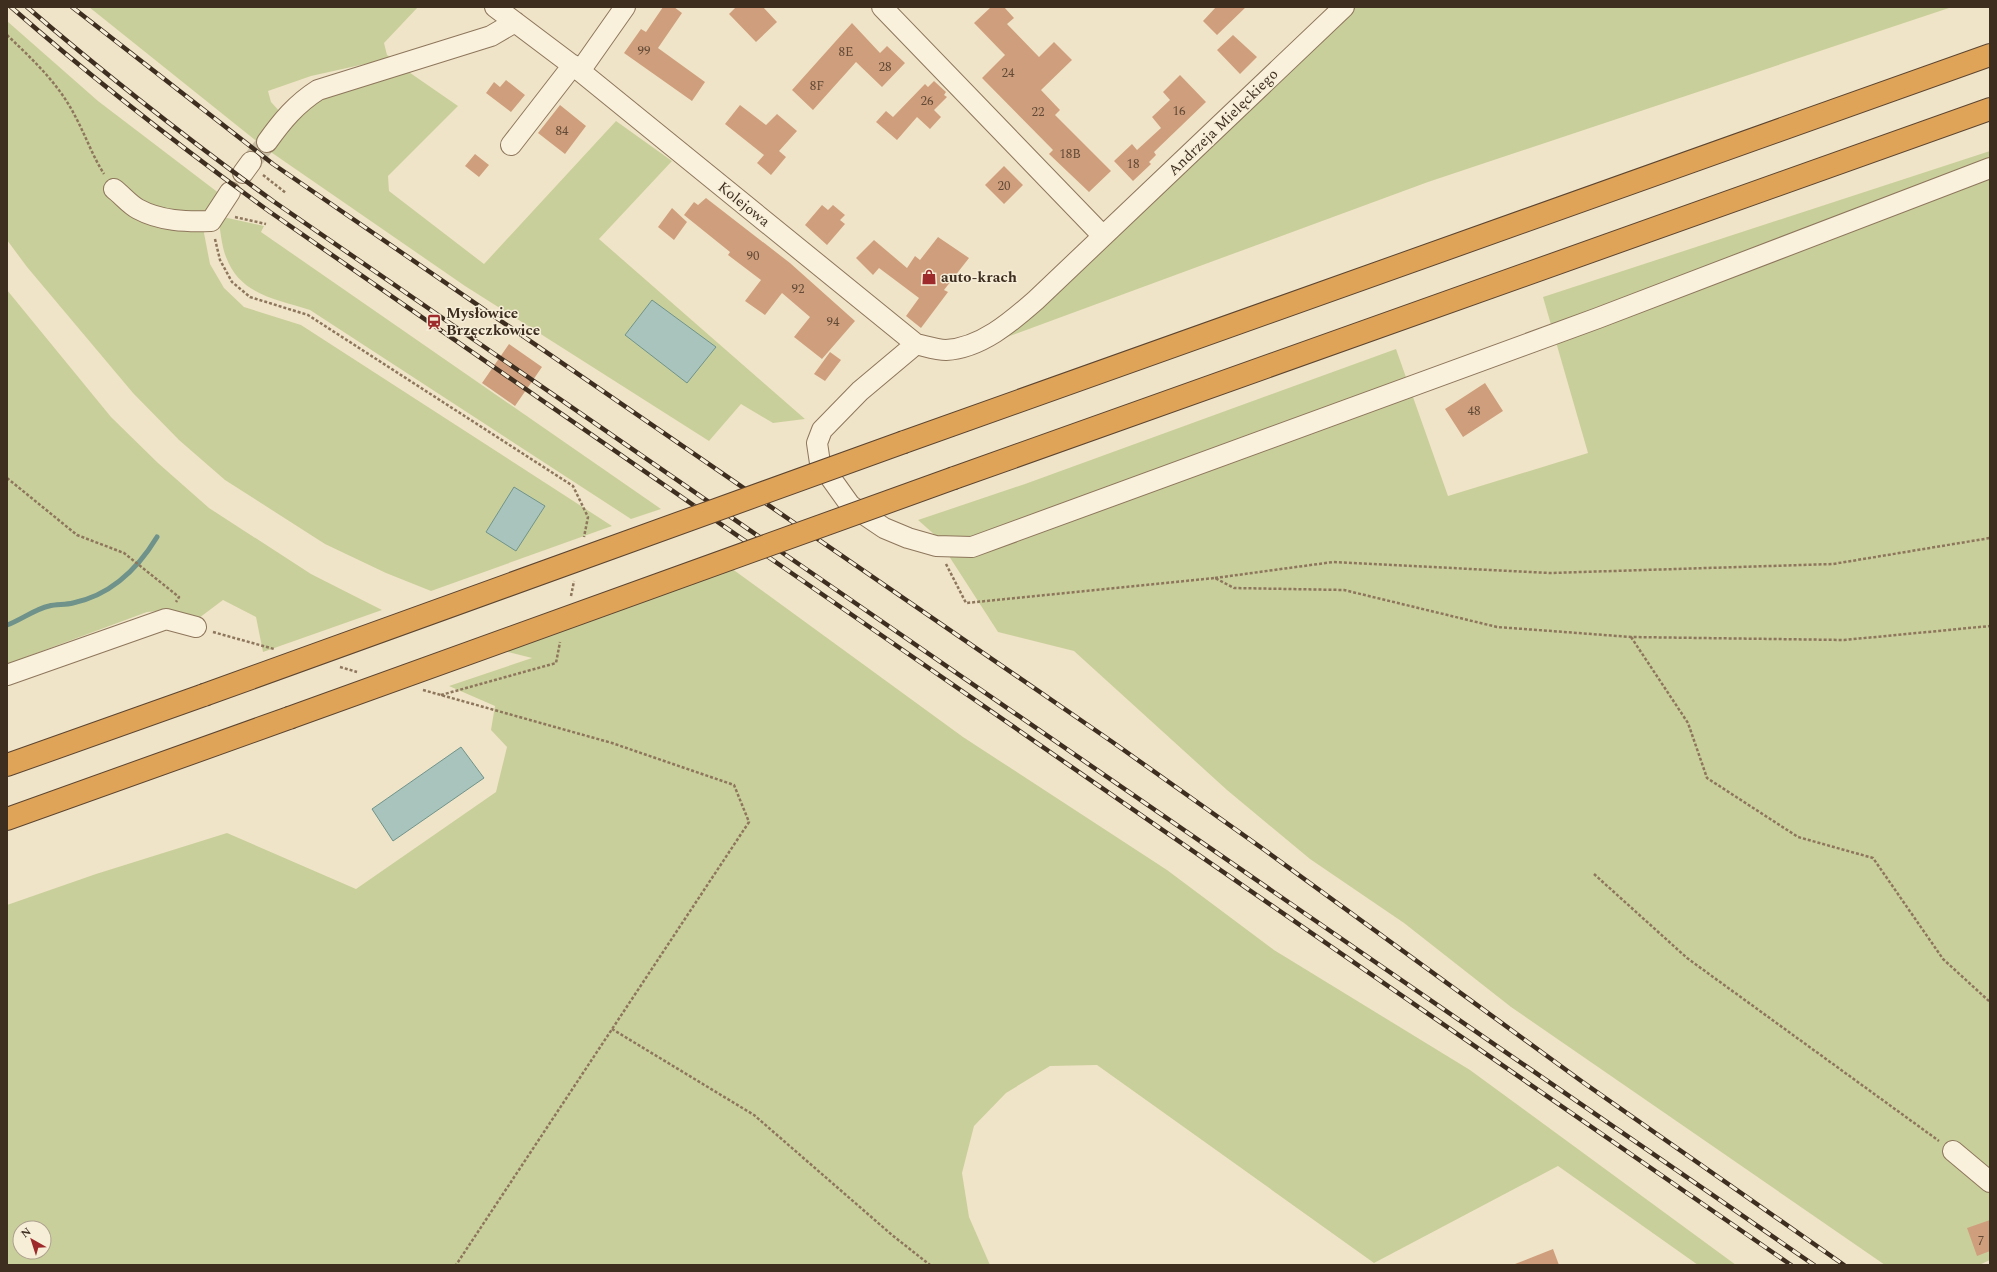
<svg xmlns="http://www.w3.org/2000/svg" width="1997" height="1272" font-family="Spectral,serif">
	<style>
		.green { fill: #c9cf9b; fill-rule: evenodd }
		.water { fill: #a9c4bc; stroke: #6f938a }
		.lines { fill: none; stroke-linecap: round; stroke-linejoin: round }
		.stream { stroke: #6f938a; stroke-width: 5 }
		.building { fill: #cf9f7d }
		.minor-tunnel { stroke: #ccc0a6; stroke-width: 20; stroke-dasharray: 20 10; stroke-linecap: butt }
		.minor-casing { stroke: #8d765c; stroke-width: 22 }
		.highway-casing { stroke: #5b4430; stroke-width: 24 }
		.path { stroke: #8d765c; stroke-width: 2.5; stroke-dasharray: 3 2; stroke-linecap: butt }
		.minor { stroke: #faf1dc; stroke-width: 20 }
		.highway { stroke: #e0a458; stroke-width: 22 }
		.rail-casing { stroke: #3d2e20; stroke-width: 4.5 }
		.rail { stroke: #f7eed8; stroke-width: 3; stroke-dasharray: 9; stroke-linecap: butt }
		.highway-bridge-casing { stroke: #5b4430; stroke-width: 24; stroke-linecap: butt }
		.highway-bridge { stroke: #e0a458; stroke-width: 22 }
		.labels { text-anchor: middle; stroke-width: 3; stroke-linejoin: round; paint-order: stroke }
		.number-label { font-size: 13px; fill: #624a37 }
		.street-label { font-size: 15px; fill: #3d2e20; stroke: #f7eed8 }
		.poi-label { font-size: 15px; font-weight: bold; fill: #3d2e20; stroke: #f7eed8; text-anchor: start }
	</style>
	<rect width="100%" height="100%" fill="#f0e4c8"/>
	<path class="green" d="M89,7h329l-34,36 3,12 5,3 -81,18 -43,15 3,11 11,12 20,-11 101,-35 55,38 -70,70 1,15 95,73 132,-143 56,40 -73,78 206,180 -32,4 -32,-19 -32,37 -244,-155 -200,-138z
		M1355,7h597l-524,175 -421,155z
		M7,21l91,80 122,93 -15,17 -1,22 6,31 14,24 20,19 57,18 311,201 -181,65 -45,-18 -61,-29 -100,-64 -46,-40 -46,-47 -106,-126 -20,-27z
		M1990,151v1109l-11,5h-94l-374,-258 -107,-84 -94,-64 -83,-69 -153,-139 -76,-19 -62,-96 -18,-16 107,-36 371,-135 52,147 140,-43 -45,-156z
		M223,217l41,9 -3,6 400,277 -30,10 -321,-209c-34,-11 -70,-15 -84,-53 -4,-10 -5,-22 -7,-33z
		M7,290l104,127 47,46 51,45 102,66 71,36 -119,42 -7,-35 -33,-17 -24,18 -27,-8 -25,2 -140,52z
		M731,568l232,169 204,133 107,80 196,120 266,195h-38l-140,-99 -184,97 -277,-198 -47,1 -44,27 -32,33 -12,47 7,44 21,48h-983v-360l89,-31 131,-41 129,56 140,-97 11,-45 -16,-17 4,-24 -46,-20 83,-28 -28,-7zM20,1228h24v24h-24z"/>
	<path class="water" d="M652,300l64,47 -29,36 -62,-48z
		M514,487l31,19 -29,45 -30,-19z
		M461,747l23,31 -91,63 -21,-32z"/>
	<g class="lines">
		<path class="stream" d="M7,625c14,-5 28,-16 42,-19 7,-2 16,-1 24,-3 38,-8 64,-33 84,-66"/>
	</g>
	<path class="building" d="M663,7h11l8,6 -24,35 47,34 -13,19 -68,-48 17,-24 5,3z
		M736,7h27l14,15 -21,20 -27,-28z
		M991,7h13l10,11 -7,6 32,33 15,-15 18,18 -31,30 19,20 -5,5 56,56 -22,21 -40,-38 4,-4 -71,-72 23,-23 -31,-32z
		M1216,7h30l-29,28 -14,-14z
		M852,23l28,30 7,-7 18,17 -23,24 -26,-25 -43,48 -21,-20z
		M1233,35l24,22 -17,17 -23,-24z
		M1180,75l26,27 -52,50 2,3 -7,7 2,2 -18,17 -19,-20 18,-17 5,6 24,-22 -9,-11 18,-17 -7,-8z
		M506,80l19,15 -14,17 -25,-19 8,-11 6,5z
		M934,81l12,11 -2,3 3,2 -13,13 7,7 -11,12 -13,-12 -20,23 -21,-18 10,-11 7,6 32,-33 3,3z
		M560,105l26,21 -21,28 -27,-21z
		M740,105l26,20 11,-11 20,17 -18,20 7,6 -15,18 -14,-12 7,-8 -39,-31z
		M475,154l14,11 -10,12 -14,-11z
		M1004,166l19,19 -19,19 -19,-19z
		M706,198l84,65 65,58 -33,38 -28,-22 16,-20 -28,-24 -17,22 -20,-14 16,-21 -33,-25 2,-3 -46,-37 10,-13 4,3z
		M822,205l6,5 5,-5 12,10 -5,5 5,4 -18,21 -22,-20z
		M672,208l15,14 -13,18 -16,-13z
		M938,237l31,21 -25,32 4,2 -27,36 -15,-12 13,-18 -40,-30 -6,7 -17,-17 18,-18 33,28 8,-12 5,4z
		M509,344l33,23 -27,39 -33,-23z
		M830,352l11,8 -16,21 -11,-7z
		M1485,383l18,28 -40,26 -18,-28z
		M1990,1220v31l-13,5 -10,-28z
		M1553,1249l6,16h-44v-1z"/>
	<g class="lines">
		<path class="minor-tunnel" d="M251,162l16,-20"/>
		<g class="minor-casing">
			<path id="minor" d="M495,7l85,64 336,273c9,2 21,6 30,6 35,-2 65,-28 90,-50l308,-293
				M882,7l221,229
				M580,71l45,-64
				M267,142c15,-21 29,-38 51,-52l173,-54 24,-14
				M511,145l62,-80
				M243,173l8,-11
				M114,189c8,6 15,15 24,20 22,12 48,13 73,12l19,-29
				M916,344l-56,47 -38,39 -5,13 3,20 30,42 34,23 24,10 28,8 36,1 626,-229 392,-150
				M7,675l159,-56 30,8
				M1953,1151l37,31"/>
		</g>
		<g class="highway-casing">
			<path id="highway" d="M904,442l1086,-387
				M954,478l1036,-369
				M7,765l197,-70
				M7,819l282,-101"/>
		</g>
		<path class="path" d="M7,35c25,24 51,48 67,79 11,20 18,41 30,60
			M263,175l23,18
			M235,217l31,7
			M215,239l5,21 12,22 18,15 58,18 265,171 15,31 -4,20
			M7,478l70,57 47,18 55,44 -3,5
			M946,564l20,39 249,-25 19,10 110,2 153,37 134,10 213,3 146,-14
			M1215,578l118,-16 217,11 283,-9 157,-26
			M571,596l3,-15
			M213,632l61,17
			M1631,637l57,86 19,55 91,59 75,21 70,101 47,43
			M340,667l17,5
			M423,690l189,53 122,42 15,37 -293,443
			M441,695l115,-32 4,-21
			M1594,874l93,84 252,183
			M612,1029l142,86 138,120 38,30"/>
		<use href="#minor" class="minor"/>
		<use href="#highway" class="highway"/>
		<g class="rail-casing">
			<path id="rail" d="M11,7c83,73 170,140 259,205l1521,1053
				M27,7c79,68 162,133 246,194l1541,1064
				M72,7l201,157 838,577 155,110 318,232 260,182"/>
		</g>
		<use href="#rail" class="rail"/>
		<g class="highway-bridge-casing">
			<path id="highway-bridge" d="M204,695l700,-253
				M289,718l665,-240"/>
		</g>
		<use href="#highway-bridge" class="highway-bridge"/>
	</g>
	<defs>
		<g id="shop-bare" transform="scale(1.2)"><path d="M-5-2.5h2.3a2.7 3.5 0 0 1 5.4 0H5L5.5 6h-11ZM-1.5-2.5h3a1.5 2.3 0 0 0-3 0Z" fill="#9e2a2b" stroke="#f7eed8" stroke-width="2.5" paint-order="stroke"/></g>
		<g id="station-bare" transform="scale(1.2)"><path d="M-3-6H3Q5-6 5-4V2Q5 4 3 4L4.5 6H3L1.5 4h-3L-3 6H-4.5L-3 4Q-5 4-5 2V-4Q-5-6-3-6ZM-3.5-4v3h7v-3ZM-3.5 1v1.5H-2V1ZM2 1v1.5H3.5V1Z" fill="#9e2a2b" stroke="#f7eed8" stroke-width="2.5" paint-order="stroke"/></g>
	</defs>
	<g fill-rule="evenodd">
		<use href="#shop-bare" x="929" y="277"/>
		<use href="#station-bare" x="434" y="322"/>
	</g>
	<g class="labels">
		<g class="number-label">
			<text x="644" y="55">99</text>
			<text x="846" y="56">8E</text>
			<text x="885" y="71">28</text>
			<text x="1008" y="77">24</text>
			<text x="817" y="90">8F</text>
			<text x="927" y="105">26</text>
			<text x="1179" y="115">16</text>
			<text x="1038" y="116">22</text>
			<text x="562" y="135">84</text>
			<text x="1070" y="158">18B</text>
			<text x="1133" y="168">18</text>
			<text x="1004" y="190">20</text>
			<text x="753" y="260">90</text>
			<text x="798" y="293">92</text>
			<text x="833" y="326">94</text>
			<text x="1474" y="415">48</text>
			<text x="1981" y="1245">7</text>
		</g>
		<g class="street-label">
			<text transform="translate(1223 122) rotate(-44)" y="5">Andrzeja Mielęckiego</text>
			<text transform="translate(744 204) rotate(39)" y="5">Kolejowa</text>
		</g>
		<g class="poi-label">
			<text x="941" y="282">auto-krach</text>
			<text x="446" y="318">Mysłowice<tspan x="446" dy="17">Brzęczkowice</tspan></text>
		</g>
	</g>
	<rect width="1997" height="1272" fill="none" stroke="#3d2e20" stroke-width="16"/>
	<g transform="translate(32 1240) rotate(321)"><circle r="19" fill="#f7eed8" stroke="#ada18e"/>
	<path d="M0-3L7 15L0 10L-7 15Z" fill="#9e2a2b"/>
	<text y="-6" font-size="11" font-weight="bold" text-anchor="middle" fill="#3d2e20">N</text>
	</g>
</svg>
